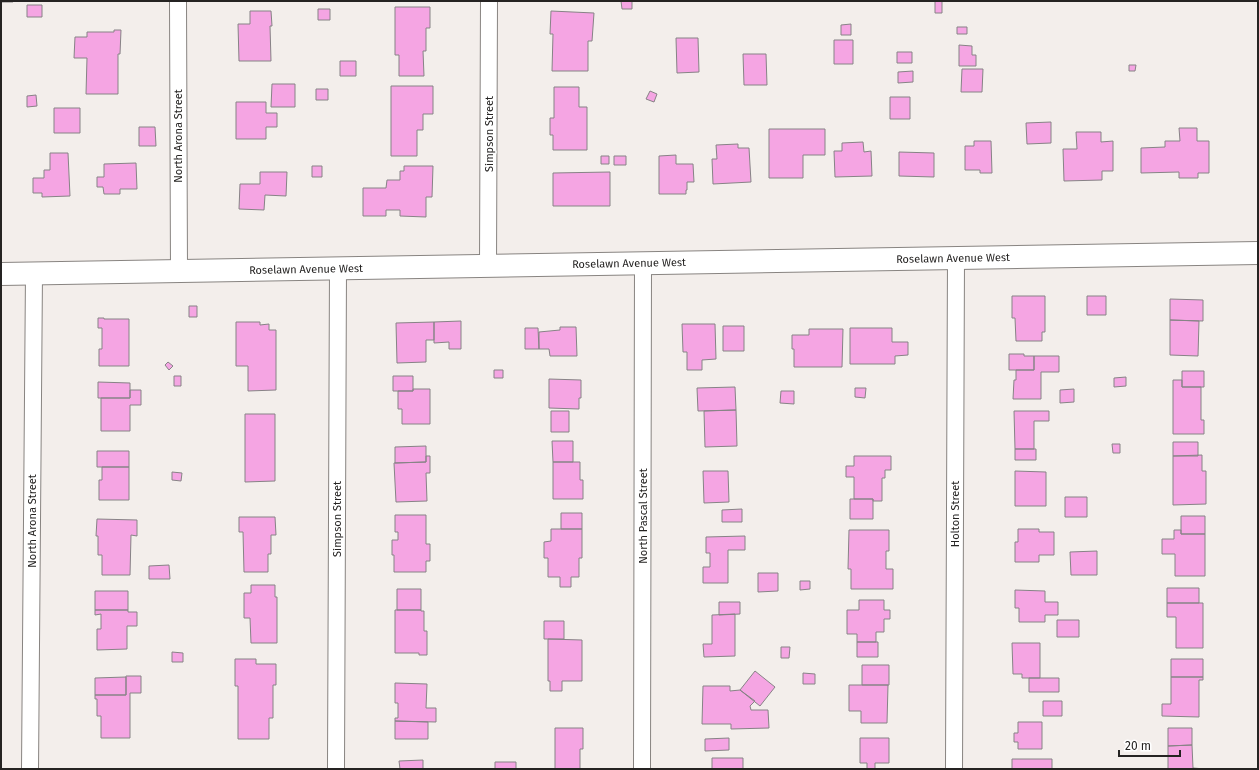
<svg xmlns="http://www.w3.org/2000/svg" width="1259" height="770" font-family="'Fira Sans',sans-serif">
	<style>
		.building { fill: #f5a5e3; stroke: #878386 }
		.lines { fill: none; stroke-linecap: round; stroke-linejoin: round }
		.street-casing { stroke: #888481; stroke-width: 18 }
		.secondary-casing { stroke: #888481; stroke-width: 24 }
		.street { stroke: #fff; stroke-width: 16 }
		.secondary { stroke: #fff; stroke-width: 22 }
		.labels { text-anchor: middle; stroke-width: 3; stroke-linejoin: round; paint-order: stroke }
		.street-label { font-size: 11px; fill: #252322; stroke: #fff }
	</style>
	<rect width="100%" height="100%" fill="#f3eeeb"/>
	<path class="building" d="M1,1h12v1h-12z
		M621,1h11v8h-10z
		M935,1h7v12h-7z
		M27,5h15v12h-15z
		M395,7h35v21h-4v23h-3l1,25h-25v-21h-4z
		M318,9h12v11h-12z
		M250,11h21l1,15h-2l1,35h-32l-1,-37h12z
		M551,11l43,2 -2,28h-4v30h-36l1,-37h-3z
		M851,24v11h-10v-10z
		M957,27h10v7h-10z
		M114,30h7l-1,24h-2v40h-32l1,-36h-13l1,-21h12v-5h27z
		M676,38h22l1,34 -22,1z
		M834,40h19v24h-19z
		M959,45l13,1v9h4v11h-17z
		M897,52h15v11h-15z
		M743,54h23l1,31h-23z
		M340,61h16v15h-16z
		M1129,65h7l-1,6h-6z
		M962,69h21l-1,23h-21z
		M913,71v11l-15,1v-11z
		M272,84h23v23h-24z
		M391,86h42v28h-10v16h-6v26h-26z
		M554,87h25v20h8v43h-34v-15h-3v-17h4z
		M316,89h12v11h-12z
		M650,91l7,3 -3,8 -8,-3z
		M36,95l1,11 -10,1v-11z
		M890,97h20v22h-20z
		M236,102h30v11h11v14h-11v12h-30z
		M54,108h26v25h-26z
		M1051,122v21l-24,1 -1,-21z
		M139,127h16l1,19h-17z
		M1179,128h18v13h12v32h-11v5h-19v-6l-38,1v-25l24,-1v-6h15z
		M769,129h56v26h-22v23h-34z
		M1076,132h25v10l12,-1v30h-11v9l-38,1 -1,-32h14z
		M974,141h17l1,32h-12v-3h-15v-24h9z
		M863,142l1,10 7,-1 1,25 -37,1 -1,-26h8v-8z
		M738,144v4h11l2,34 -38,2 -1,-25h5l-1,-14z
		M899,152l35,1v24l-35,-1z
		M50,153h18l2,43 -28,1v-4h-9v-15h11v-8h6z
		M676,155v9h17l1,18h-7v8h-1v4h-27v-38z
		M601,156h8v8h-8z
		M614,156h12v9h-12z
		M136,163l1,26h-17v5h-16l-1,-7h-6v-10h7v-13z
		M312,166h10v11h-10z
		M404,166h29l-1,31h-6v20l-26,-1v-6h-14v6h-23v-28h23l1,-8h13v-9h4z
		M260,172h27l-1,24 -21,-1 -1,15 -25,-1 1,-25h20z
		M610,172v34h-57v-33z
		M1012,296h33v36h-3v9h-26l-1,-23h-3z
		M1087,296h19v19h-19z
		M1170,299l33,1v21l-33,-1z
		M189,306h8v11h-8z
		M98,318h6v1h25v47h-30v-17h3v-21h-4z
		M1170,320l29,1 -1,35 -28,-1z
		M461,321v28h-12v-7l-15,1v-21z
		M236,322h24v3l9,-1v6h7v60l-28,1v-25h-12z
		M434,322v18h-8v22l-29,1 -1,-40z
		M682,324h33l1,35 -14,1v10h-15v-18h-4z
		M723,326h21v25h-21z
		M560,327h16l1,29h-27l-1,-7h-10v-17l21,-2z
		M525,328h13l1,21h-14z
		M850,328h42v14h16v13l-13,1v8h-45z
		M809,329h34l-1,38h-48v-18h-2v-14h17z
		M1009,354h15v2h10v14h-25z
		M1034,356h25v16h-18v27h-28l1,-19h2v-10h18z
		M168,362l5,4 -4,4 -4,-5z
		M494,370h9v8h-9z
		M1182,371h22v16h-22z
		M174,376h7v10h-7z
		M393,376h20v15h-20z
		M1126,377v9l-12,1v-9z
		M549,379l32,1v18h-2v11l-30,-1z
		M1173,380h9v7h19v33h3v14h-31z
		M98,382l32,1v15h-32z
		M735,387l1,23 -38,1 -1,-23z
		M855,388h11l-1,10 -10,-1z
		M413,389h17v35h-28v-15h-4v-18h15z
		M1074,389v13l-14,1v-13z
		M130,390h11v15h-11v26h-29v-33h29z
		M781,391h13v13l-14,-1z
		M736,410l1,36 -32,1 -1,-36z
		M551,411h18v21h-18z
		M1014,411h35v10h-15v28h-19z
		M245,414h30v67l-30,1z
		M552,441h21v21h-20z
		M1173,442h25v14h-25z
		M1112,444h8v9h-7z
		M426,446v16l-31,1v-16z
		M1015,449h21v11h-21z
		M97,451h32v16h-32z
		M1202,455v16h4v33l-33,1v-49z
		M426,456h4v17h-4l1,28 -31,1 -2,-39 32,-1z
		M854,456h37v14h-6v8h-3v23h-9v-2h-19v-22h-8v-11h8z
		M553,462h27v18h3v19h-30z
		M102,467h27v33h-30v-20h3z
		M703,471h25l1,31 -25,1z
		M1015,471l31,1v34h-31z
		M172,472l10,1 -1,8 -9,-1z
		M1065,497h22v20h-22z
		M850,499h23v20h-23z
		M742,509v13h-20v-12z
		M561,513h21v16h-21z
		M395,515h31v29h4v17h-4v11h-32v-17h-2v-15h6v-8h-3z
		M1181,516h24v18h-24z
		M239,517h36l1,18h-5v19h-3v18h-24l-1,-40h-4z
		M97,519l40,1v16l-6,-1 -1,40h-28v-20h-4v-19h-2z
		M551,529h31v29h-3v19h-8v10h-11v-10h-12v-19h-4v-16l7,-1z
		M1018,529h21v3h15v23h-15v7h-24v-20h3z
		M849,530h40v21h-3v18h7v20h-42v-20h-3z
		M1174,530h7v4h24v42h-30v-22h-13v-15h12z
		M745,536v14h-17v33h-25v-16h7v-14h-4v-16z
		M1097,551v24h-26l-1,-23z
		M169,565l1,14h-21v-13z
		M758,573h20v18l-20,1z
		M800,581h10v8l-10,1z
		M251,585h24v12h2v46h-26l-1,-25h-6v-25h7z
		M1167,588h32v15h-32z
		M397,589h24v21h-24z
		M1015,590l30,1v11h13v13h-13v7h-26v-14h-4z
		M95,591h33v19h-33z
		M859,600h25v10h6v9h-6v13h-8v10h-19v-8h-10v-24h12z
		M719,602h21v12l-21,1z
		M1167,603h36v45h-27v-31h-9z
		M95,610h33v2h9v14h-10v23l-30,1v-21h4v-15l-6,1z
		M395,610h26v1h3v20h3v24h-8v-2h-24z
		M735,614v42l-31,1 -1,-13h9v-29z
		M1057,620h22v17h-22z
		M544,621h20v18h-20z
		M548,639l34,1v41h-20v10h-12v-10h-2z
		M857,642h21v15h-21z
		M1012,643h28v35h-18v-4h-9z
		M781,647h9l-1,11h-8z
		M172,652l11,1v9h-11z
		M235,659h21v5h20v21h-3v33h-4v21h-31v-53h-3z
		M1171,659h32v18h-32z
		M862,665h27v20h-27z
		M755,671l20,16 -15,19 -20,-16z
		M803,673l12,1v10h-12z
		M126,676h15v17h-11v45h-29v-22h-4v-17h-2v-4h31z
		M126,677v18h-31v-17z
		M1171,677h32v3h-4v37l-37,-1v-12h9z
		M1029,678h30v14h-30z
		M395,683l32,1 -1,24h10v14l-41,-1v-3h3v-15h-3z
		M849,685h39l-1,38h-26v-12h-12z
		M703,686h27v5l10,-1 15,11 -5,5 1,4h17l1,18 -38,1v-5h-29z
		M1043,701h19v15h-19z
		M395,721l33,1v17h-33z
		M1018,722h24v27h-24v-7h-4v-9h4z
		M555,728h28v21h-3v20h-25z
		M1168,728h24v17l-24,1z
		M729,738v12l-24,1v-12z
		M860,738h29v25h-14v6h-8v-6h-7z
		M1192,745l1,23 12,1h-37v-23z
		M712,758h31v11h-31z
		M1012,759h40v10h-40z
		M423,760v9h-23l-1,-8z
		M495,762h21v7h-21z"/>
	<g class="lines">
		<g class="street-casing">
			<path id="street" d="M178,1l1,270
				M488,267l1,-266
				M30,769l4,-496
				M336,769l2,-501
				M642,769l1,-506
				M954,769l2,-511"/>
		</g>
		<g class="secondary-casing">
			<path id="secondary" d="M1,274l1257,-21"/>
		</g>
		<use href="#street" class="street"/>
		<use href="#secondary" class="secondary"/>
	</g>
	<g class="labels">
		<g class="street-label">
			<text transform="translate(489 134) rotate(-90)" y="4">Simpson Street</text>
			<text transform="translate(178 136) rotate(-90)" y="4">North Arona Street</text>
			<text transform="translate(953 258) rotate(-1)" y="4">Roselawn Avenue West</text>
			<text transform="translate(629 263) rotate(-1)" y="4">Roselawn Avenue West</text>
			<text transform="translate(306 269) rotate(-1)" y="4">Roselawn Avenue West</text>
			<text transform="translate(955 514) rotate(-90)" y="4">Holton Street</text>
			<text transform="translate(643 516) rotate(-90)" y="4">North Pascal Street</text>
			<text transform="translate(337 519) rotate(-90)" y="4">Simpson Street</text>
			<text transform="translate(32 521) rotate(-90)" y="4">North Arona Street</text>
		</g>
	</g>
	<rect width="1259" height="770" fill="none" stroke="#252322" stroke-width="4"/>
	<path d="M1119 750v6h61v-6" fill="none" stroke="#252322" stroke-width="2"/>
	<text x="1125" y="750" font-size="12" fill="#252322" stroke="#ffffff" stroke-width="3" paint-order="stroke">20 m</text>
</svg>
